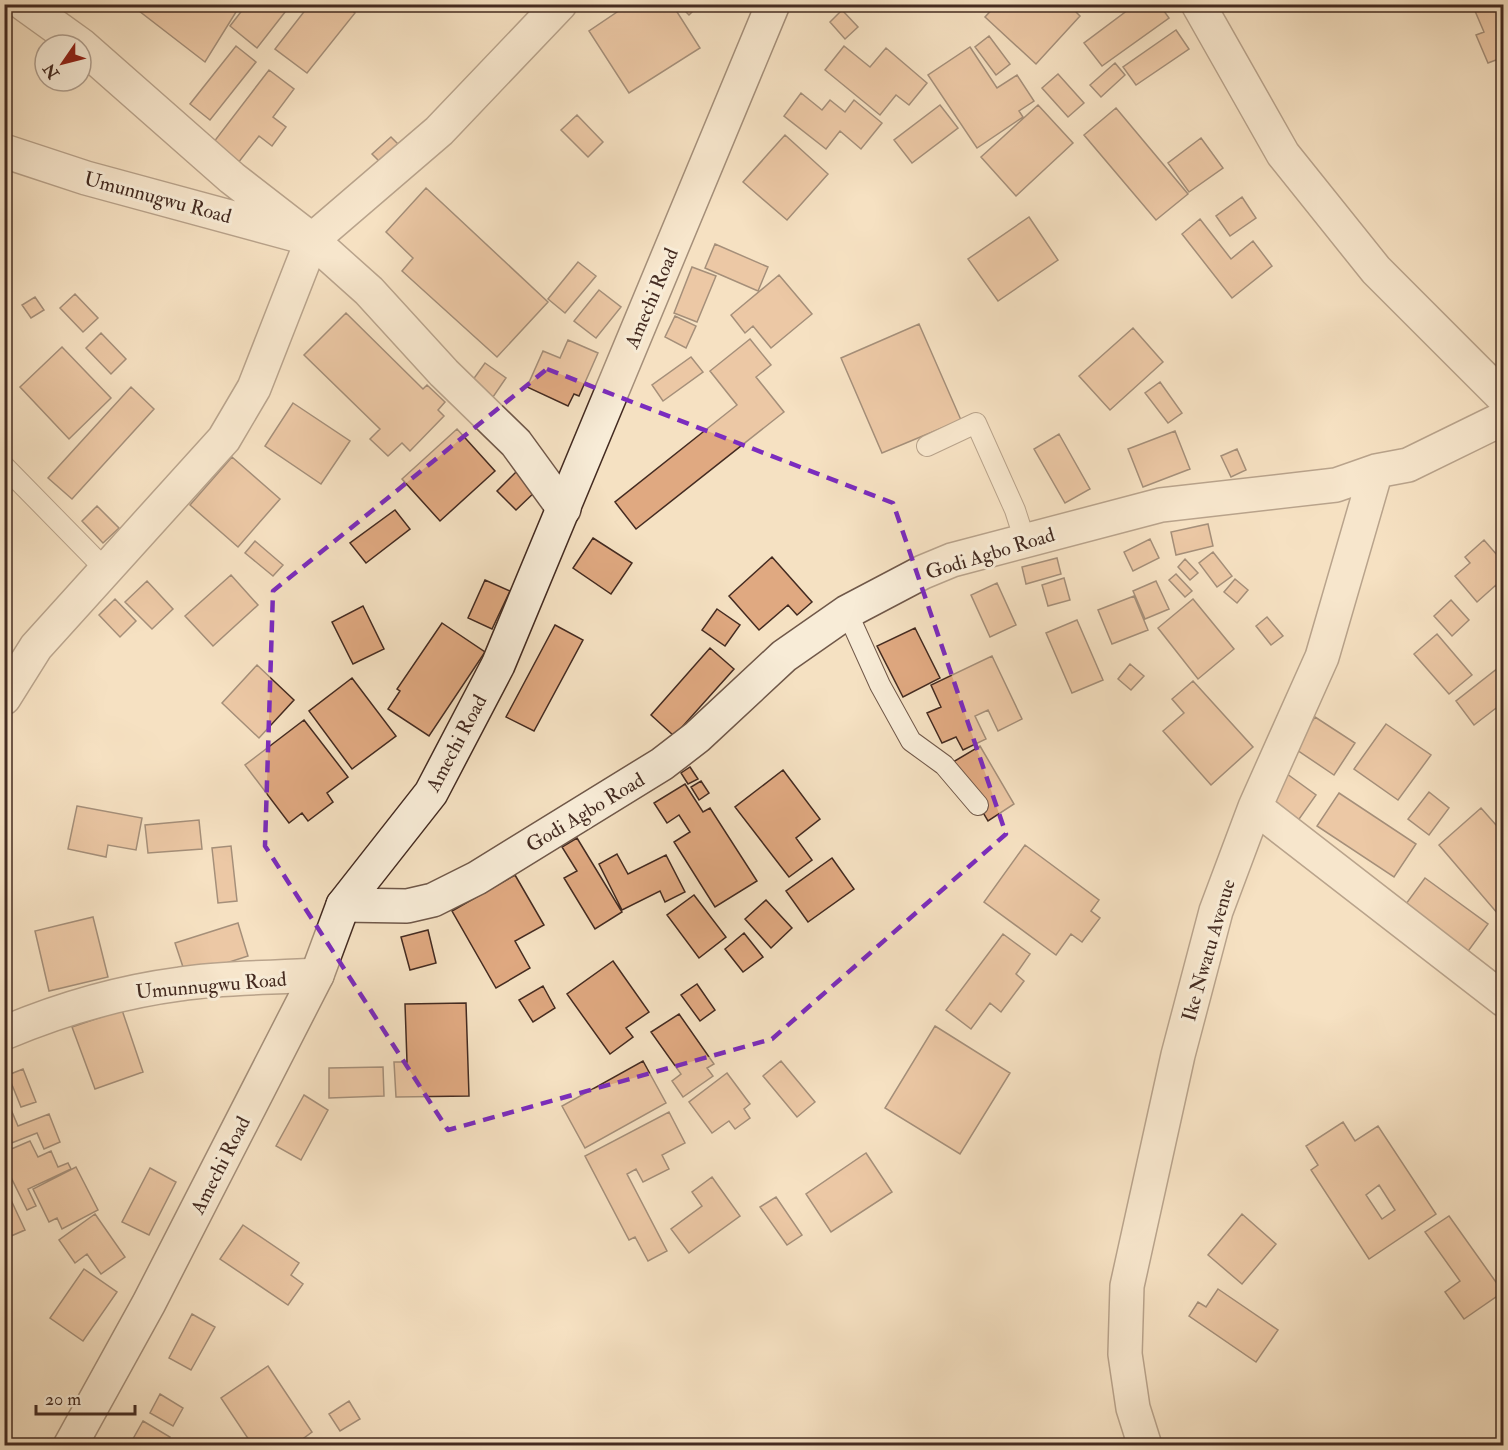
<svg xmlns="http://www.w3.org/2000/svg" width="1508" height="1450" font-family="'IM FELL Double Pica',serif">
	<style>
		.building { fill: #e0a981; stroke: #442b21; stroke-width: 1.5; fill-rule: evenodd }
		.lines { fill: none; stroke-linecap: round; stroke-linejoin: round }
		.service-casing { stroke: #705849; stroke-width: 22 }
		.minor-casing { stroke: #705849; stroke-width: 36 }
		.secondary-casing { stroke: #442b21; stroke-width: 36 }
		.service { stroke: #f8ecd7; stroke-width: 20 }
		.minor { stroke: #f8ecd7; stroke-width: 33 }
		.secondary { stroke: #f8ecd7; stroke-width: 33 }
		.marked { fill: none; stroke: #7b2cbf; stroke-width: 4.5; stroke-dasharray: 12 8; stroke-linejoin: round }
		.labels { text-anchor: middle; stroke-width: 6; stroke-linejoin: round; paint-order: stroke }
		.street-label { font-size: 20px; fill: #442b21; stroke: #f8ecd7 }
	</style>
	<rect width="100%" height="100%" fill="#f5e1c2"/>
	<filter id="stains"><feTurbulence type="fractalNoise" baseFrequency=".00333" numOctaves="4"/><feColorMatrix values="0 0 0 0 .2 0 0 0 0 .09 0 0 0 0 .02 0 0 0 .5 -.17"/></filter>
	<radialGradient id="worn" r=".72"><stop offset=".6" stop-color="#630" stop-opacity="0"/><stop offset="1" stop-color="#630" stop-opacity=".3"/></radialGradient>
	<path class="building" d="M130,4h111l-36,58z
		M247,4h39l3,3 -32,41 -27,-22z
		M310,4h33l12,9 -48,60 -32,-24z
		M629,4h43l28,44 -71,45 -40,-62z
		M678,4h22l-11,11z
		M997,4h71l12,12 -44,48 -51,-47z
		M1136,4h23l10,14 -67,48 -18,-23z
		M1472,4h32v53l-16,6 -12,-28 8,-3z
		M842,10l16,17 -13,12 -15,-17z
		M1176,30l13,19 -53,36 -13,-18z
		M989,36l21,28 -14,11 -21,-28z
		M236,46l20,16 -46,58 -20,-16z
		M844,46l26,21 16,-19 41,35 -18,22 -13,-10 -16,20 -55,-45z
		M970,47l27,41 20,-13 17,26 -15,10 4,6 -46,31 -49,-73z
		M1115,63l10,12 -24,22 -11,-12z
		M269,70l25,19 -21,28 13,10 -14,19 -13,-10 -21,27 -25,-20z
		M1058,74l26,29 -16,14 -26,-29z
		M801,93l21,17 8,-10 15,12 9,-12 28,23 -21,26 -21,-18 -14,18 -42,-33z
		M940,105l18,23 -46,35 -18,-23z
		M1038,105l35,38 -57,53 -35,-39z
		M1116,108l72,86 -32,26 -72,-85z
		M577,115l26,27 -15,15 -27,-27z
		M785,135l43,39 -41,46 -44,-38z
		M391,137l17,17 -18,18 -18,-18z
		M1201,138l22,30 -34,24 -21,-29z
		M426,188l122,114 -51,55 -95,-86 11,-13 -27,-26z
		M1242,197l14,21 -26,18 -14,-20z
		M1029,217l29,43 -60,41 -30,-42z
		M1200,219l31,40 22,-18 19,25 -40,32 -50,-64z
		M715,244l53,23 -10,24 -53,-23z
		M578,262l18,14 -31,37 -17,-14z
		M692,267l24,9 -19,46 -23,-9z
		M779,275l33,39 -41,34 -18,-22 -8,7 -14,-18z
		M599,290l22,17 -25,31 -22,-17z
		M75,294l23,24 -15,14 -23,-24z
		M35,297l9,13 -13,8 -9,-13z
		M346,313l77,76 4,-4 18,17 -7,8 6,6 -34,35 -8,-8 -14,13 -18,-17 10,-10 -76,-74z
		M675,316l21,10 -10,22 -21,-11z
		M919,324l42,96 -79,33 -41,-95z
		M1133,328l30,34 -53,48 -31,-34z
		M101,333l25,26 -15,15 -25,-26z
		M750,339l21,26 -15,12 28,35 -148,117 -21,-27 122,-97 -27,-34z
		M568,340l30,13 -19,43 -5,-2 -6,12 -41,-19 16,-36 17,7z
		M62,347l49,51 -42,41 -49,-52z
		M691,357l12,15 -40,29 -11,-16z
		M485,363l21,15 -13,19 -21,-16z
		M1160,382l22,31 -14,10 -23,-30z
		M131,387l23,22 -82,90 -24,-21z
		M293,403l57,38 -29,43 -56,-38z
		M457,429l38,42 -55,50 -38,-42z
		M1175,431l15,38 -47,18 -15,-38z
		M1059,434l31,55 -25,14 -31,-54z
		M1237,449l9,21 -15,7 -10,-21z
		M232,457l48,42 -42,48 -48,-42z
		M520,468l19,20 -23,22 -19,-19z
		M97,506l22,22 -16,15 -21,-22z
		M395,510l15,19 -44,34 -16,-20z
		M1208,524l5,22 -37,9 -5,-23z
		M593,538l39,25 -21,31 -38,-26z
		M1150,539l9,19 -26,13 -9,-19z
		M1484,540l20,23v28l-2,1 -6,-7 -19,17 -22,-26 15,-13 -5,-6z
		M255,541l28,24 -10,11 -28,-23z
		M1213,552l19,24 -15,11 -18,-24z
		M772,557l40,45 -15,13 -9,-10 -29,25 -30,-34z
		M1057,558l4,16 -35,10 -4,-17z
		M1185,559l13,14 -8,7 -12,-13z
		M1176,574l16,17 -7,6 -16,-17z
		M231,575l27,30 -45,41 -28,-30z
		M1064,578l6,22 -22,6 -6,-21z
		M1235,579l13,11 -11,13 -13,-11z
		M485,580l25,11 -18,38 -24,-11z
		M147,581l26,28 -21,20 -27,-27z
		M1156,581l13,28 -24,10 -12,-28z
		M997,583l19,42 -26,12 -19,-42z
		M1134,596l14,34 -36,14 -14,-34z
		M115,599l21,22 -16,16 -21,-22z
		M1193,599l41,50 -36,30 -40,-51z
		M1451,600l18,20 -17,16 -18,-20z
		M363,606l21,43 -31,15 -21,-42z
		M717,609l23,16 -15,21 -23,-16z
		M1267,617l16,19 -12,9 -15,-19z
		M1077,620l26,60 -31,13 -26,-60z
		M442,623l43,29 -56,84 -41,-27 12,-18 -3,-2z
		M555,625l28,15 -49,91 -28,-14z
		M915,628l25,50 -37,19 -26,-51z
		M1437,634l35,41 -23,19 -35,-40z
		M710,648l24,21 -60,67 -23,-21z
		M992,656l30,63 -24,12 -10,-21 -13,6 11,23 -23,11 -7,-13 -14,6 -15,-30 14,-6 -10,-22z
		M1130,664l14,12 -13,14 -13,-11z
		M257,665l37,35 -35,38 -37,-35z
		M1498,668l6,6v28l-30,23 -18,-24z
		M352,678l44,58 -44,33 -43,-58z
		M1193,681l60,66 -42,38 -48,-54 21,-18 -12,-14z
		M1315,717l40,26 -21,32 -40,-27z
		M304,720l44,57 -21,16 6,9 -25,19 -6,-8 -13,10 -44,-58z
		M1386,724l45,31 -33,45 -44,-31z
		M980,746l34,58 -26,17 -35,-59z
		M690,767l8,12 -10,5 -7,-11z
		M783,770l37,49 -24,19 16,22 -23,17 -54,-70z
		M1283,771l33,24 -19,27 -34,-24z
		M701,781l8,12 -10,7 -8,-13z
		M685,784l18,28 7,-4 47,73 -42,26 -41,-65 16,-10 -11,-17 -12,8 -13,-20z
		M1429,792l20,16 -20,27 -21,-16z
		M1339,793l77,51 -22,33 -77,-51z
		M77,806l65,12 -6,32 -28,-5 -2,12 -38,-8z
		M1481,808l23,26v75l-6,5 -59,-69z
		M199,820l3,29 -54,4 -3,-28z
		M577,838l45,74 -27,17 -31,-51 13,-7 -15,-24z
		M1025,845l74,55 -8,11 9,7 -18,24 -11,-8 -15,21 -72,-53z
		M231,846l6,55 -19,2 -6,-55z
		M617,854l11,20 38,-19 19,37 -20,10 -5,-11 -38,19 -23,-46z
		M832,858l22,31 -46,33 -22,-31z
		M515,875l29,50 -29,16 15,27 -34,20 -44,-77z
		M1425,878l63,46 -22,30 -63,-46z
		M694,895l32,42 -27,21 -32,-43z
		M766,900l26,28 -21,20 -26,-29z
		M93,917l15,60 -59,14 -14,-60z
		M238,923l10,33 -62,20 -11,-33z
		M428,930l8,33 -26,7 -9,-33z
		M744,933l19,24 -20,15 -18,-23z
		M1003,934l27,20 -14,20 8,7 -23,31 -11,-9 -19,26 -25,-19z
		M613,961l36,51 -23,16 7,9 -23,17 -43,-60z
		M697,984l18,26 -15,11 -19,-26z
		M543,986l12,22 -22,14 -14,-22z
		M466,1003l3,93 -73,1 -2,-35h13l-2,-58z
		M122,1010l21,62 -48,17 -23,-62z
		M679,1014l35,50 -7,4 6,8 -30,21 -11,-16 9,-7 -30,-42z
		M935,1026l75,47 -50,81 -75,-46z
		M643,1061l23,42 -81,45 -23,-42z
		M781,1061l34,41 -18,15 -34,-41z
		M383,1067l1,29 -55,2v-30z
		M23,1069l13,33 -15,5 -13,-32z
		M727,1073l23,31 -6,5 6,9 -15,11 -6,-8 -17,12 -23,-31z
		M4,1093l14,33 31,-12 11,28 -16,7 -7,-16 -28,11 -5,-11z
		M304,1095l24,15 -27,50 -25,-14z
		M669,1112l16,31 -23,12 7,14 -26,13 -7,-13 -9,5 40,77 -19,10 -13,-24 -6,3 -44,-84z
		M1343,1122l12,19 23,-15 58,88 -67,45 -58,-89 7,-5 -12,-19zM1379,1185l16,25 -13,9 -16,-24z
		M30,1141l8,16 13,-6 7,16 10,-4 3,6 -43,20 8,17 -9,4 -23,-47v-21l5,8z
		M866,1153l26,39 -61,40 -25,-38z
		M76,1167l22,43 -36,19 -5,-11 -8,4 -16,-33z
		M150,1168l26,14 -27,53 -27,-13z
		M712,1177l28,39 -51,37 -18,-24 31,-23 -10,-14z
		M4,1185l21,45 -21,9z
		M776,1197l26,38 -15,10 -27,-38z
		M95,1214l30,43 -24,17 -14,-20 -12,9 -16,-23z
		M1242,1214l34,30 -34,40 -34,-29z
		M1449,1216l54,76 -39,27 -19,-27 15,-11 -35,-49z
		M243,1225l56,38 -8,12 12,9 -15,21 -68,-46z
		M84,1269l33,23 -34,49 -33,-23z
		M1218,1289l60,41 -22,32 -67,-46 9,-14 8,5z
		M192,1314l23,13 -24,43 -22,-12z
		M268,1366l44,66 -19,14h-40l-32,-48z
		M160,1394l23,14 -10,18 -23,-13z
		M349,1401l11,18 -20,12 -11,-17z
		M143,1421l27,16 -4,9h-37z"/>
	<g class="lines">
		<g class="service-casing">
			<path id="service" d="M927,446l49,-23 39,87 10,31
				M4,466l102,104
				M847,612l33,73 31,56 33,24 34,40"/>
		</g>
		<g class="minor-casing">
			<path id="minor" d="M24,4l57,41 151,133 80,62 57,51 75,82 72,70 48,66
				M1198,4l85,150 93,116 128,128
				M4,151l82,27 210,57
				M4,698l32,-51 188,-208 30,-51 58,-148 127,-109 121,-127
				M1255,807l249,193
				M343,905l64,1 26,-6 44,-22 185,-114 35,-27 87,-81 63,-44 76,-40 29,-12 209,-55 175,-20 40,-14 32,-6 96,-47
				M4,1033c57,-24 115,-41 176,-49 45,-7 92,-6 137,-9
				M1145,1446l-12,-38 -8,-54 2,-68 51,-231 38,-144 39,-104 67,-150 54,-186"/>
		</g>
		<g class="secondary-casing">
			<path id="secondary" d="M70,1446l79,-143 168,-328 26,-70 88,-112 67,-128 275,-661"/>
		</g>
		<use href="#service" class="service"/>
		<use href="#minor" class="minor"/>
		<use href="#secondary" class="secondary"/>
	</g>
	<path d="M0 0H1508V1450H0ZM547,369l346,134 113,331 -234,205 -324,91 -183,-284 8,-255z" fill="#f5e1c2" fill-opacity=".55" fill-rule="evenodd"/>
	<path class="marked" d="M547,369l346,134 113,331 -234,205 -324,91 -183,-284 8,-255z"/>
	<g class="labels">
		<g class="street-label">
			<text transform="translate(158 197) rotate(15)" y="7">Umunnugwu Road</text>
			<text transform="translate(651 298) rotate(-67)" y="7">Amechi Road</text>
			<text transform="translate(990 553) rotate(-17)" y="7">Godi Agbo Road</text>
			<text transform="translate(456 743) rotate(-62)" y="7">Amechi Road</text>
			<text transform="translate(585 812) rotate(-31)" y="7">Godi Agbo Road</text>
			<text transform="translate(1208 950) rotate(-74)" y="7">Ike Nwatu Avenue</text>
			<text transform="translate(211 985) rotate(-5)" y="7">Umunnugwu Road</text>
			<text transform="translate(220 1165) rotate(-63)" y="7">Amechi Road</text>
		</g>
	</g>
	<rect width="1508" height="1450" fill="none" stroke="#f5e1c2" stroke-width="24"/>
	<rect x="6" y="6" width="1496" height="1438" fill="none" stroke="#442b21" stroke-width="3"/>
	<rect x="12" y="12" width="1484" height="1426" fill="none" stroke="#442b21" stroke-width="1.5"/>
	<g transform="translate(63 63) rotate(235)"><circle r="28" fill="#f8ecd7" stroke="#b09f8e" stroke-width="1.5"/>
	<path d="M0-4.5L10 22L0 15L-10 22Z" fill="#8f2418"/>
	<text y="-9" font-size="16" font-weight="bold" text-anchor="middle" fill="#442b21">N</text>
	</g>
	<path d="M36 1405v9h99v-9" fill="none" stroke="#442b21" stroke-width="3"/>
	<text x="45" y="1405" font-size="18" fill="#442b21" stroke="#f8ecd7" stroke-width="4.5" paint-order="stroke">20 m</text>
	<rect width="100%" height="100%" filter="url(#stains)"/>
	<rect width="100%" height="100%" fill="url(#worn)"/>
</svg>
